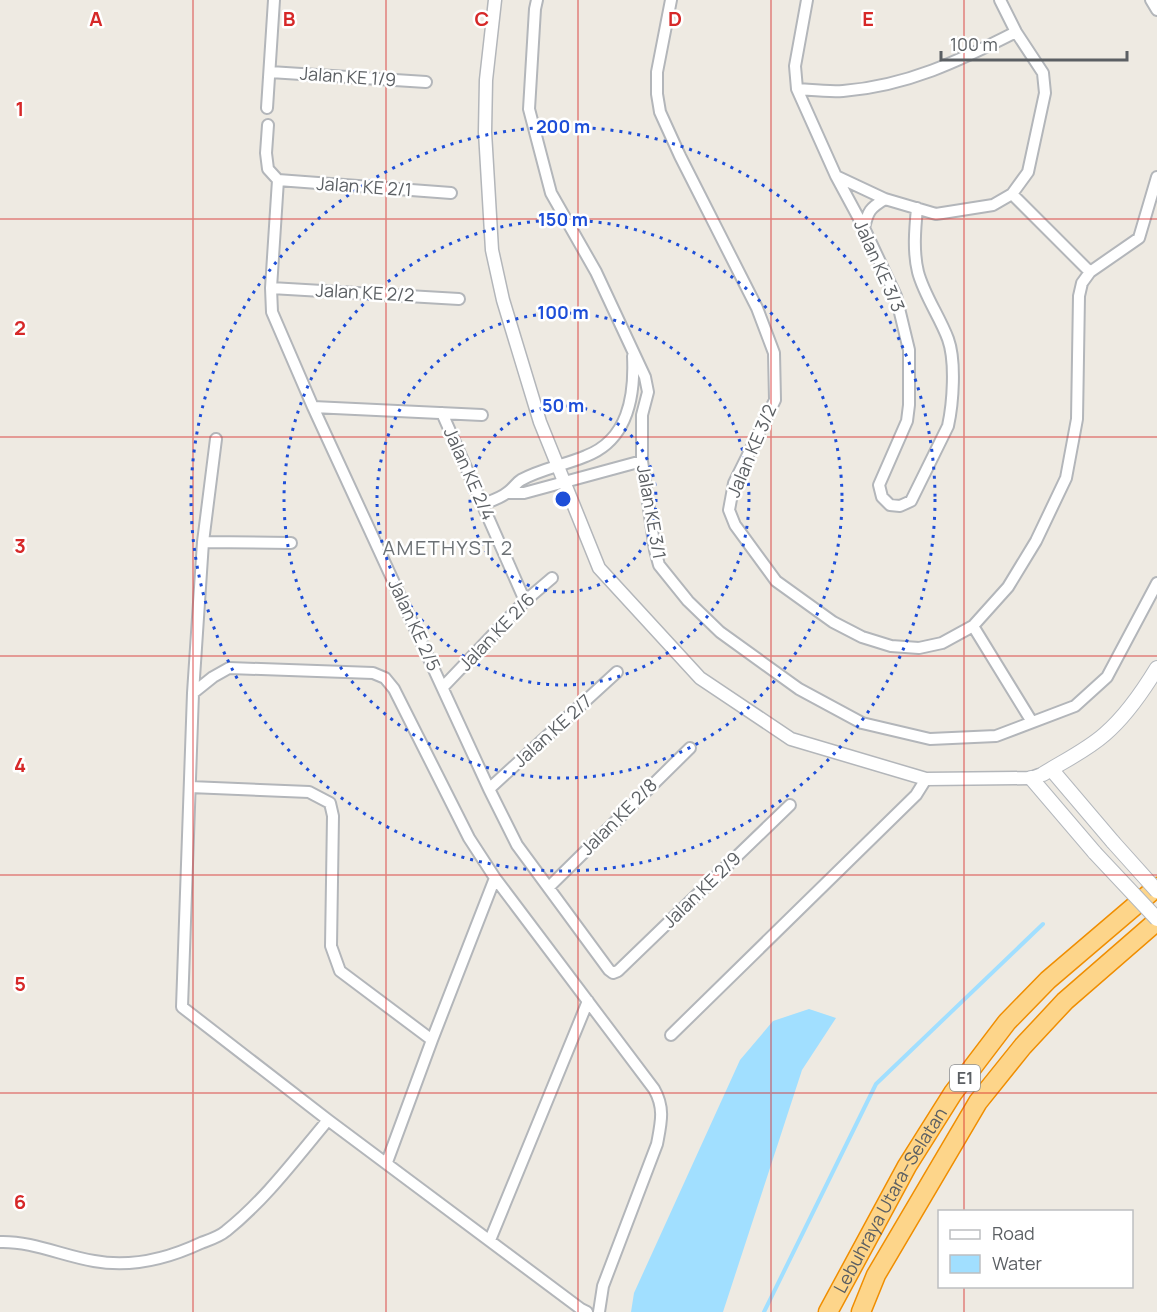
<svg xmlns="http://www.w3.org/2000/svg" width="1157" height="1312" font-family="Manrope,sans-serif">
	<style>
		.water { fill: #a1dfff }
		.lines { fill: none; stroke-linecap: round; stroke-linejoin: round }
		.stream { stroke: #a1dfff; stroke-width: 4 }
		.minor-casing { stroke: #b3b6ba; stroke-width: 14 }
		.tertiary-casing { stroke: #b3b6ba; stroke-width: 15 }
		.secondary-casing { stroke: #b4b8bd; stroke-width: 16 }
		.motorway-casing { stroke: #f08e00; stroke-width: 21 }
		.minor { stroke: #fff; stroke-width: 10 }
		.tertiary { stroke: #fff; stroke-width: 12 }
		.secondary { stroke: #fff; stroke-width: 14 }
		.motorway { stroke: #fdd58a; stroke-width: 18 }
		.secondary-bridge-casing { stroke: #b4b8bd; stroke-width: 16; stroke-linecap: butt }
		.secondary-bridge { stroke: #fff; stroke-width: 14 }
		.grid { fill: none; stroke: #d62828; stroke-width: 1.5; stroke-opacity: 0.55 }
		.ring { fill: none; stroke: #1d4ed8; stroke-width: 3; stroke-dasharray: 3 6 }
		.labels { text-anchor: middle; stroke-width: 5; stroke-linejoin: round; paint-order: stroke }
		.shield { fill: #fff; stroke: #8c8f92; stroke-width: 1.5 }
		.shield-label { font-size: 16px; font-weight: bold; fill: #5b5f63 }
		.street-label { font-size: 18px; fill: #5b5f63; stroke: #fff }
		.neighbourhood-label { font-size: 20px; letter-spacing: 1.5px; fill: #6c7175; stroke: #fff }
		.grid-label { font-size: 20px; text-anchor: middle; font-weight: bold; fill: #d62828; stroke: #fff; stroke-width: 5; stroke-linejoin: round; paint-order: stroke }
		.centre { fill: #1d4ed8; stroke: #fff; stroke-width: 3 }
		.ring-label { font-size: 18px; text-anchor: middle; font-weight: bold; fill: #1d4ed8; stroke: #fff; stroke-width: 5; stroke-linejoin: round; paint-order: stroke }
	</style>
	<rect width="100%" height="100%" fill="#eeeae2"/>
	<path class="water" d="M809,1009l27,9 -34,52 -79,242h-92l3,-19 106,-233 33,-39z"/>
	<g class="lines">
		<path class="stream" d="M764,1312l112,-228 167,-160"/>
		<g class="minor-casing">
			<path id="minor" d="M537,0l-2,9 -6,100 22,84 45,79 49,105 3,15 -6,23v46l13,89 4,15 29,36 32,31 79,57 63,34 68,16 66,-3 79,-30 32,-29 50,-94
				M671,0l-14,72v22l3,18 20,44 77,152 17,45 1,47 -41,83 -5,27 6,15 41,56 57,41 29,15 29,9 28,2 23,-5 31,-17 35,-39 28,-46 30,-63 11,-59 2,-123 3,-13 8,-11 49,-34 18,-61
				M807,0l-12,66 2,23 39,87 28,52 32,68 13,54v55l-2,16 -28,64 3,12 8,8 10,1 11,-5 37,-75c5,-23 8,-65 0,-87 -8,-22 -24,-44 -30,-67 -5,-20 -3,-43 -1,-64
				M1151,0l6,10
				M270,72l156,10
				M797,89c15,1 31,3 46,2 64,-5 116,-30 173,-59
				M267,108l7,-108
				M268,125l-2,28 2,16 10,11
				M836,176l49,23 51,15 57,-9 19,-11 16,-22 17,-79 -2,-20 -27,-41 -16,-32
				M278,180l-7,108 1,24 41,95 176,382 28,56 92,125 4,3 5,-2 172,-166
				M278,180l173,13
				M1012,194l78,78
				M864,228c4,-17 6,-20 21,-29
				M271,288l188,11
				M313,407l169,8
				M442,413l83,188
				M216,439l-13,103 -10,151 -11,314 146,113 253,189 6,3
				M507,493h17l118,-32
				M483,504c8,-3 18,-6 25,-12 5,-3 8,-9 13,-12 20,-11 44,-15 65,-24 42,-16 49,-59 47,-100
				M203,542l88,1
				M973,626l59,96
				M443,687l82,-86 27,-23
				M193,693l20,-16 16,-9 144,5 12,5 9,11 75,149 26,40 159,211c11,19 7,34 3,55l-54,142 -4,26
				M190,787l119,5 21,11 3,13 -2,130 9,25 92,69
				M489,789l128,-117
				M549,887l141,-139
				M671,1035l245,-240 10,-16
				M387,1162l45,-122 63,-162
				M490,1240l98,-239
				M0,1242c32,-1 63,14 94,19 38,7 73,-2 107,-18 8,-3 18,-6 25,-12 39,-31 70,-73 102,-111"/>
		</g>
		<g class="tertiary-casing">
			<path id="tertiary" d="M495,0l-9,80 -1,52 7,118 11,50 37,122 59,146 101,110 91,61 135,40 105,-1 8,-3"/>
		</g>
		<g class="secondary-casing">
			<path id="secondary" d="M1051,769l62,73
				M1043,774c21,-13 44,-24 62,-40 21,-18 38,-43 52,-66
				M1031,778l64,75"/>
		</g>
		<g class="motorway-casing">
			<g id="motorway">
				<path id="s1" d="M828,1312l79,-146 46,-73 54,-71 41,-42 109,-93"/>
				<path d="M861,1312l15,-37 102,-173 45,-56 42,-45 92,-80"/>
			</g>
		</g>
		<use href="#minor" class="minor"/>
		<use href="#tertiary" class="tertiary"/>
		<use href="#secondary" class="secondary"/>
		<use href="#motorway" class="motorway"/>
		<g class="secondary-bridge-casing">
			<path id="secondary-bridge" d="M1113,842l44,49
				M1095,853l62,66"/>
		</g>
		<use href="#secondary-bridge" class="secondary-bridge"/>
	</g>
	<path class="grid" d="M193,0v1312M386,0v1312M578,0v1312M771,0v1312M964,0v1212M0,219h1157M0,437h1157M0,656h1157M0,875h1157M0,1093h1157M964,1286v26"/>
	<g class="ring">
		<circle cx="563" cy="499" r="93"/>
		<circle cx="563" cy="499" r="186"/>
		<circle cx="563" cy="499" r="279"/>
		<circle cx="563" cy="499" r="372"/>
	</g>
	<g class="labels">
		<rect class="shield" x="950" y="1065" width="30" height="26" rx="4.5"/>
		<g class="shield-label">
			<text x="965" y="1084">E1</text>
		</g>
		<g class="street-label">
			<text transform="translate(348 77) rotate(4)" y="6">Jalan KE 1/9</text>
			<text transform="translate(364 187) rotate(4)" y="6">Jalan KE 2/1</text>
			<text transform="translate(879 266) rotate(66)" y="6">Jalan KE 3/3</text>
			<text transform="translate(365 293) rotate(3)" y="6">Jalan KE 2/2</text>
			<text transform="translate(752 451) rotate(-67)" y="6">Jalan KE 3/2</text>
			<text transform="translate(469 474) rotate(66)" y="6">Jalan KE 2/4</text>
			<text transform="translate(651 512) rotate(80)" y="6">Jalan KE 3/1</text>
			<text transform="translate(414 625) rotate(65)" y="6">Jalan KE 2/5</text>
			<text transform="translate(497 632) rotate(-46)" y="6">Jalan KE 2/6</text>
			<text transform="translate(553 731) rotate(-42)" y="6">Jalan KE 2/7</text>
			<text transform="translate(619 817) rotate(-45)" y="6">Jalan KE 2/8</text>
			<text transform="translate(702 890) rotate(-44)" y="6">Jalan KE 2/9</text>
			<text dy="6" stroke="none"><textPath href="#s1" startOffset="128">Lebuhraya Utara–Selatan</textPath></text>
		</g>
		<g class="neighbourhood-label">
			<text x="448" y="555">AMETHYST 2</text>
		</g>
	</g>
	<g class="grid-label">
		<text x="96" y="26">A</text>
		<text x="289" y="26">B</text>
		<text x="482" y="26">C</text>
		<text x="675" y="26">D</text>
		<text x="868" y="26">E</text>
		<text x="20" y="116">1</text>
		<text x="20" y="335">2</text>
		<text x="20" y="553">3</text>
		<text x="20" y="772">4</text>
		<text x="20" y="991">5</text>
		<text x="20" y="1209">6</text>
	</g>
	<circle cx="563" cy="499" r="9" class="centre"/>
	<g class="ring-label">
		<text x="563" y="133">200 m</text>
		<text x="563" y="226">150 m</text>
		<text x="563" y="319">100 m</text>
		<text x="563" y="412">50 m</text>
	</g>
	<rect x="938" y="1210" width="195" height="78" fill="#ffffff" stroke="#bdbfc1" stroke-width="1.5"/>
	<rect x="950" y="1230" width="30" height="9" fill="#ffffff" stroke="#bdbfc1" stroke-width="1.5"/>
	<text x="992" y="1240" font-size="18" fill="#5b5f63">Road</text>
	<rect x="950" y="1255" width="30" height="18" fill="#a1dfff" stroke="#bdbfc1" stroke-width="1.5"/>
	<text x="992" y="1270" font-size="18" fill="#5b5f63">Water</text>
	<path d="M941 51v9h186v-9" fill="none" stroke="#5b5f63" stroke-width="3"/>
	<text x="950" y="51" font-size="18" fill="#5b5f63" stroke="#ffffff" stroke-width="4.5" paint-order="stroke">100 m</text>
</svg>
